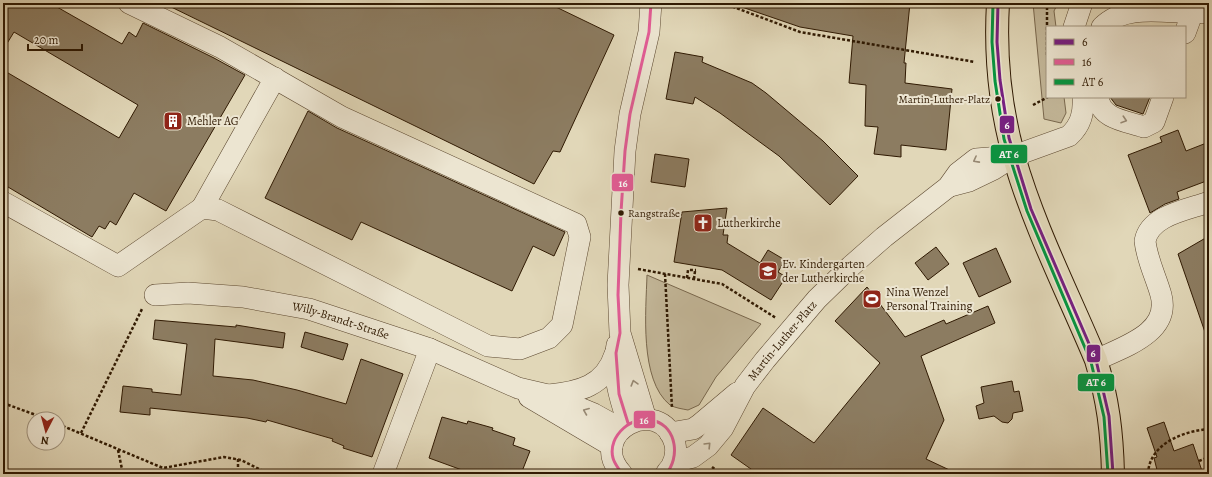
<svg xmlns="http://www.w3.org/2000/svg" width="1212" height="477" font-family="Alegreya,serif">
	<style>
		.green { fill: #c3b799; stroke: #79684e }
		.building { fill: #8c7c61; stroke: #2f1902 }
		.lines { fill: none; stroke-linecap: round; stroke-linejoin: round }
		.minor-casing { stroke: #5c4830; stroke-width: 22 }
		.major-casing { stroke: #2f1902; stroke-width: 24 }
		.path { stroke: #2f1902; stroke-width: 2.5; stroke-dasharray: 3 2; stroke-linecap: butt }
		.minor { stroke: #ece5d1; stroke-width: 21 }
		.major { stroke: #e1d7b8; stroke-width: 22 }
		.bus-1-casing { stroke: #ece5d1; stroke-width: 6 }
		.bus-2-casing { stroke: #ece5d1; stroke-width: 6 }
		.bus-3-casing { stroke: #ece5d1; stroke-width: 6 }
		.bus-1 { stroke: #772081; stroke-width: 3 }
		.bus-2 { stroke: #e35c96; stroke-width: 3 }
		.bus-3 { stroke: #059641; stroke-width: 3 }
		.oneway { stroke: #978974 }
		.bus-dot { fill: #2f1902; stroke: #ece5d1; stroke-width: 1.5 }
		.labels { text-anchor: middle; stroke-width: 4; stroke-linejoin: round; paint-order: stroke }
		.bus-label { font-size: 11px; fill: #2f1902; stroke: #ece5d1; text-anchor: end }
		.poi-label { font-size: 12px; fill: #2f1902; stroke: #ece5d1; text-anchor: start }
		.street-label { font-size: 12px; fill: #2f1902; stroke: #ece5d1 }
		.line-badge { stroke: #ece5d1; stroke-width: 1.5 }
		.badge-label { font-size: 11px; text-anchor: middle; font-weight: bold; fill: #fff }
	</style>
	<rect width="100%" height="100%" fill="#e1d7b8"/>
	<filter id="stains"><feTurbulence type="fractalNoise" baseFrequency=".005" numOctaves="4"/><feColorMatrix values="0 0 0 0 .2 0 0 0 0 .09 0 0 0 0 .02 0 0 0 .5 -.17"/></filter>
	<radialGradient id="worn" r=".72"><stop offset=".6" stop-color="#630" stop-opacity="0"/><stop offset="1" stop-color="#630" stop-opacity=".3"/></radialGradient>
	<path class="green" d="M1033,3h25l-4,8 2,16h-9v70h17l2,16 -5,10 -17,-4z
		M647,275l114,49 -45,53 -17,28 -11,5c-5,-1 -13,-2 -18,-5 -31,-25 -24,-95 -23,-130z"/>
	<path class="building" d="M3,3h47l72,41 7,-12 7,5 7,-14 71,35 31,17 -79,136 -32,-18 -18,32 -6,-4 -5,8 -6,-3 -7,11 -89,-53v-114l116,68 19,-33 -124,-73 -11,18z
		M163,3h395l-2,4 58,28 -54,117 -7,-1 -19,33z
		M737,3h173l-6,60h2l-1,20 47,6 -6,61 -45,-5v12l-27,-3 4,-27 -13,-1 1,-41 -17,-2 4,-47 -53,-9 -64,-22z
		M675,52l28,5 -1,5 50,21 14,10 57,48 35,35 -28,29 -51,-49 -59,-43 -25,-16 -2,7 -27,-5z
		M1110,97h40l-7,17 -27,-9z
		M308,111l29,17 228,104 -11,24 -21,-10 -21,45 -151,-69 -9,18 -87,-42z
		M1178,130l8,21 23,-9v38l-32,12 2,7 -14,5 -15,9 -22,-58 34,-13 -2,-5z
		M655,154l34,5 -4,28 -34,-5z
		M727,208l-4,27h5l-1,8 33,20 8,-13 17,10 -7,12 8,5 -15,23 -49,-30 -48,-8 8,-50z
		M1209,236v101l-2,1 -29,-84z
		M936,247l13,17 -21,16 -13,-17z
		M996,248l15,34 -32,15 -16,-34z
		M867,287l38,50 39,-17 2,4 42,-18 7,17 -74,33 23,64 -18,39 32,15h-200l-27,-19 32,-47 51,35 66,-80 -45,-42z
		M155,320l81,7v-2l49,8 -2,15 -68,-9 -2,37 40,4 44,10 49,14 15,-45 42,15 -31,83 -29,-9 1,-2 -12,-5 1,-2 -66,-19 -1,2 -19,-4 -97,-10v7l-30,-3 3,-26 29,3v3l29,3 6,-51 -34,-5z
		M305,332l43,12 -5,16 -42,-13z
		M1012,381l2,11 5,-1 4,20 -10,2 -1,6 -4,4 -6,-1 -8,-6 -15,3 -3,-13 8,-3 -3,-16z
		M442,417l25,7 1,-3 25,7 -1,2 23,8 -2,7 17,6 -9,23h-60l1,-4 -33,-12z
		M1164,422l10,29 19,-7 10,30h-45l-4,-16 3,-1 -10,-29z"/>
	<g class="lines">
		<g class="minor-casing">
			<g id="minor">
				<path d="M1074,27l8,-24"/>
				<path d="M1102,27c27,-27 72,-11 107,-15"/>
				<path d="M1185,33l7,-19"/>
				<path d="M1098,97c2,22 28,24 46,30l10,-5 9,-25"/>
				<path d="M950,186l19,-5 25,-12 20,-13 55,-20c12,-11 15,-23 14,-39"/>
				<path d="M3,202l115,64 84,-58 16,2 270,136 32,3 29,-11 13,-13 18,-88 -4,-13 -234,-107 -122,-70 -91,-44"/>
				<path d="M202,208l73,-130"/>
				<path id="s1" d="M155,295l33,-2 55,4 66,12 121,40 88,39 30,7 46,19 27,15"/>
				<path d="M617,345c-6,26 3,54 11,78"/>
				<path d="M1096,360c27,-13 75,-27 65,-65 -5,-18 -14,-35 -16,-54 5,-26 42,-31 64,-39"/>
				<path d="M549,395c30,-3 56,-9 66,-41"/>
				<path d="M529,397l83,49"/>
				<path d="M646,419l-26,-86 -2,-48 7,-134 5,-37 19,-82 2,-29"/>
				<path d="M670,433l23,-4 6,-4 38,-32"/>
				<path id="s2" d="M674,462l19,-5 15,-11 15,-18 22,-42 20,-26 52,-61 34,-33 33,-29 64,-50 10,-14 18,-14 38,-3"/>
				<path d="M383,474l47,-125"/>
				<path d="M622,474c-38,-41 39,-82 53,-30 2,10 -1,21 -8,28"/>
			</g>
		</g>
		<g class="major-casing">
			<path id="major" d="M998,3c-3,51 2,104 16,154 20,70 54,136 82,203 12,40 16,72 17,114"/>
		</g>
		<path class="path" d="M723,3l77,29 175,30
			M1047,55v-47l3,-5
			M1033,105l15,-8
			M638,269l84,15 54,34
			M665,274l7,134
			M687,278l1,-8h8
			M694,279l1,-8
			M3,403l44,16
			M58,424l105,44 61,-11 17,3 28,14
			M81,433l61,-124
			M118,450l5,24
			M238,459v15
			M1199,461l10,-4
			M712,467l9,7
			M1148,474c1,-30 35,-43 61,-45"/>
		<use href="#minor" class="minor"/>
		<use href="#major" class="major"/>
		<g class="bus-1-casing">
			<path id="bus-1" d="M998,3l-1,39 3,38 9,58 22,71 65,151 13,56 4,58"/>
		</g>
		<g class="bus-2-casing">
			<path id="bus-2" d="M628,423l-9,-29 -3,-41 4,-20 -2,-38 3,-83 4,-61 5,-37 19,-82 2,-29
				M622,474c-3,-5 -8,-11 -9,-16 -6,-22 20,-45 42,-37 22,7 25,37 11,53"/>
		</g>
		<g class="bus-3-casing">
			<path id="bus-3" d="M993,3l-1,39 3,39 9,58 23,72 64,151 13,55 4,57"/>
		</g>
		<use href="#bus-1" class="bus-1"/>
		<use href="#bus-2" class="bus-2"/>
		<use href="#bus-3" class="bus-3"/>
	</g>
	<defs><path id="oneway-chevron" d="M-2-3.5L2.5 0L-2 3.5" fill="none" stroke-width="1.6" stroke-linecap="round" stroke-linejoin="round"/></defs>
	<g class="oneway">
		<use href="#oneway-chevron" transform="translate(1124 120) rotate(18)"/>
		<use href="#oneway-chevron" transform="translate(976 160) rotate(152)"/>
		<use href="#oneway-chevron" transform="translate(634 383) rotate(-106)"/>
		<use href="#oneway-chevron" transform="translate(586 411) rotate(-158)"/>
		<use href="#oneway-chevron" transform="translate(708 445) rotate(-46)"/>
	</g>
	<defs>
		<g id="building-square" transform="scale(1)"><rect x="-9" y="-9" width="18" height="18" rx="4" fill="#8f2418" stroke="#ece5d1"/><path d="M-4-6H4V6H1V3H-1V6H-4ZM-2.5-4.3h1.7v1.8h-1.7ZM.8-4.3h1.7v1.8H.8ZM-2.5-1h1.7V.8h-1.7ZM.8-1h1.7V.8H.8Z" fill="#fff"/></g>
		<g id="church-square" transform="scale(1)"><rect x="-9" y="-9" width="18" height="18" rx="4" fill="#8f2418" stroke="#ece5d1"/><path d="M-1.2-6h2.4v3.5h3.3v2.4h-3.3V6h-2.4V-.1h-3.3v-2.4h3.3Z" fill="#fff"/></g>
		<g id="school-square" transform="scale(1)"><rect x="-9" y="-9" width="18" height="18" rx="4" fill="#8f2418" stroke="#ece5d1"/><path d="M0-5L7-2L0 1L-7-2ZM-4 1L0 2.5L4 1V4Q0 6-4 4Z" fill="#fff"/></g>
		<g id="stadium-square" transform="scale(1)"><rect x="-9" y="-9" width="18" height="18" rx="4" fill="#8f2418" stroke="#ece5d1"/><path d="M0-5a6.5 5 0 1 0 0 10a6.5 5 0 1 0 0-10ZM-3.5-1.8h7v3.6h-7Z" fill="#fff"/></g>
	</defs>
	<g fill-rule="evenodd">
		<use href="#building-square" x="173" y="121"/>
		<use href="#church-square" x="703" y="223"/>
		<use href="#school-square" x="768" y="271"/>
		<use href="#stadium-square" x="872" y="299"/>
	</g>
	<g class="bus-dot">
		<circle cx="998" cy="99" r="3.5"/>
		<circle cx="621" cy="213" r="3.5"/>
	</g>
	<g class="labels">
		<g class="bus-label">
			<text x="990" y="103">Martin-Luther-Platz</text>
			<text x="628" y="217" text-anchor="start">Rangstraße</text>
		</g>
		<g class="poi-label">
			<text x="187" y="125">Mehler AG</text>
			<text x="717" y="227">Lutherkirche</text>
			<text x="782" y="268">Ev. Kindergarten<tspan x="782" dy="14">der Lutherkirche</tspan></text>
			<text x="886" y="296">Nina Wenzel<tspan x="886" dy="14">Personal Training</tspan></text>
		</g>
		<g class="street-label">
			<text dy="4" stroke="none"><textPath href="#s1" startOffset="189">Willy-Brandt-Straße</textPath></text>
			<text dy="4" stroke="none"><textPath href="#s2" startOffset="168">Martin-Luther-Platz</textPath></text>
		</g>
	</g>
	<g class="line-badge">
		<rect x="999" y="115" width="16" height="19" rx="4" fill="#772081"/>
		<rect x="990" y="144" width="38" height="20" rx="4" fill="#059641"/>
		<rect x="611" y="173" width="23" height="19" rx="4" fill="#e35c96"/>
		<rect x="1086" y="344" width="15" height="19" rx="4" fill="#772081"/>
		<rect x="1077" y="373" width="38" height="19" rx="4" fill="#059641"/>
		<rect x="633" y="410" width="23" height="19" rx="4" fill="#e35c96"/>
	</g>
	<g class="badge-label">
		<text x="1007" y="129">6</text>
		<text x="1009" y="158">AT 6</text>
		<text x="623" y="187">16</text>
		<text x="1093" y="357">6</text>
		<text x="1096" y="386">AT 6</text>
		<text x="644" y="424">16</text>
	</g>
	<rect width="1212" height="477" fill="none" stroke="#e1d7b8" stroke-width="16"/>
	<rect x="4" y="4" width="1204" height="469" fill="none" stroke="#2f1902" stroke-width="2"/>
	<rect x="8" y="8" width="1196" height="461" fill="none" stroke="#2f1902"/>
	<rect x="1046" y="26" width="140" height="72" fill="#ece5d1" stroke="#a0937e"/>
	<rect x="1054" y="39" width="20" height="6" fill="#772081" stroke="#a0937e"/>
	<text x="1082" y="46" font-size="12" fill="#2f1902">6</text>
	<rect x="1054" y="59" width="20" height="6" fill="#e35c96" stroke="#a0937e"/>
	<text x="1082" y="66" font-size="12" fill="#2f1902">16</text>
	<rect x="1054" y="79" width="20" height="6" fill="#059641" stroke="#a0937e"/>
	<text x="1082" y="86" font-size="12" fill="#2f1902">AT 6</text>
	<g transform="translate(46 431) rotate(186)"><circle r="19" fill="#ece5d1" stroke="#a0937e"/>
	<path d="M0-3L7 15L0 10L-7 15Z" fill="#8f2418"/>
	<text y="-6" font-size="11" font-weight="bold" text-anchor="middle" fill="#2f1902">N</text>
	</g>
	<path d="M28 44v6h54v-6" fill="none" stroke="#2f1902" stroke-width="2"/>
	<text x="34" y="44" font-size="12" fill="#2f1902" stroke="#ece5d1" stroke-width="3" paint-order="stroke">20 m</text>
	<rect width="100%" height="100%" filter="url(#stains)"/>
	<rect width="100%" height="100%" fill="url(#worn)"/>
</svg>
